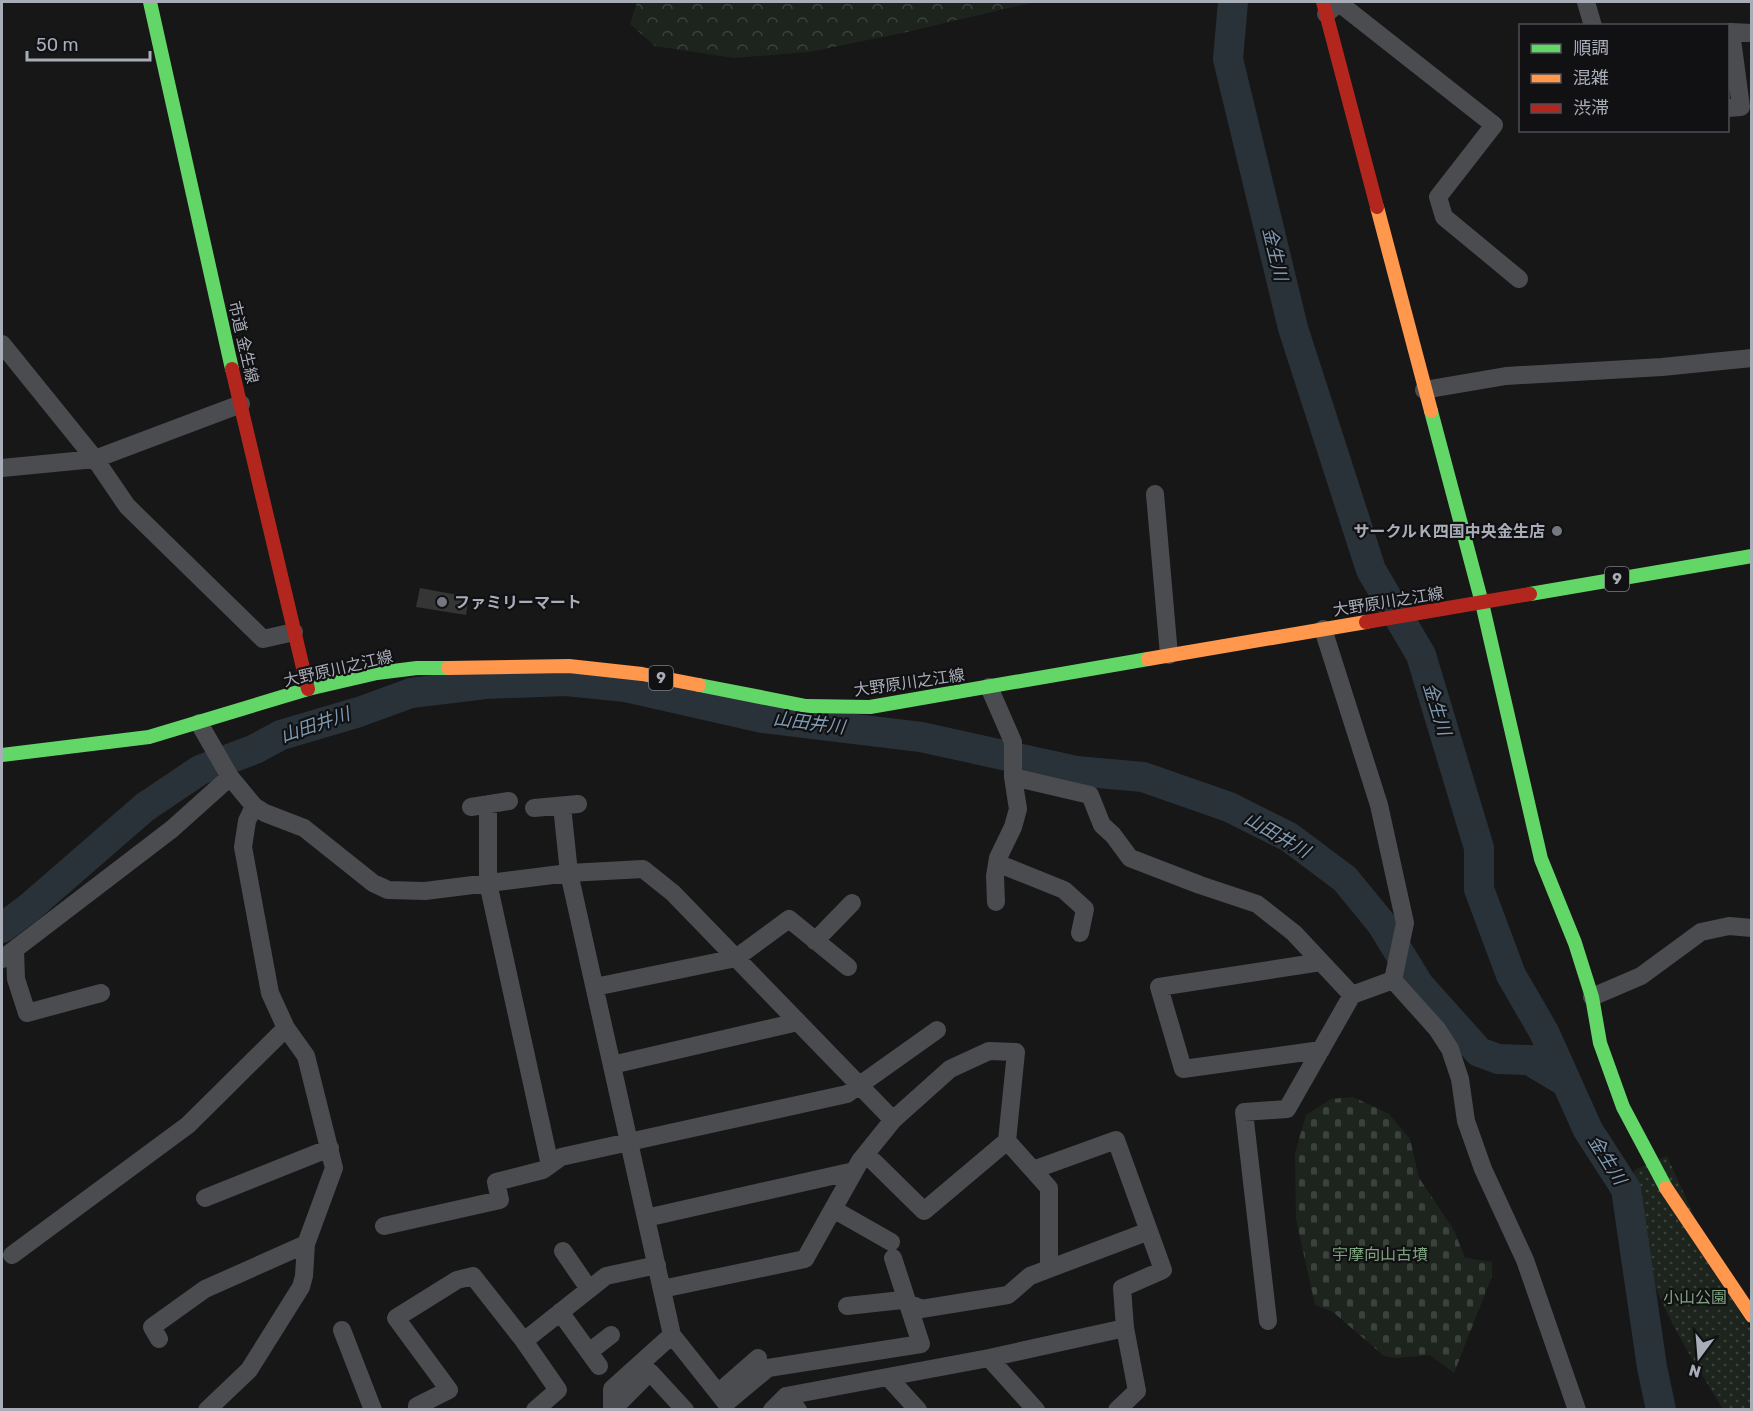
<svg xmlns="http://www.w3.org/2000/svg" width="1753" height="1411" font-family="Rubik,'Noto Sans JP',sans-serif">
	<style>
		.forest { fill: url(#forest-crowns) }
		.cemetery { fill: url(#cemetery-stones) }
		.park { fill: url(#park-dots) }
		.lines { fill: none; stroke-linecap: round; stroke-linejoin: round }
		.river { stroke: #2a3239; stroke-width: 30 }
		.building { fill: #353536 }
		.street { stroke: #4b4c50; stroke-width: 18 }
		.fast { stroke: #63d668; stroke-width: 14 }
		.slow { stroke: #ff974d; stroke-width: 14 }
		.jam { stroke: #b3261e; stroke-width: 14 }
		.poi-dot { fill: #757880; stroke: #111113; stroke-width: 2 }
		.labels { text-anchor: middle; stroke-width: 4.5; stroke-linejoin: round; paint-order: stroke }
		.shield { fill: #111113; stroke: #7b7e86; stroke-width: 1.5 }
		.shield-label { font-size: 15px; font-weight: bold; fill: #a8adb8 }
		.street-label { font-size: 16px; fill: #a8adb8; stroke: #111113 }
		.poi-label { font-size: 16px; font-weight: bold; fill: #a8adb8; stroke: #111113; text-anchor: end }
		.park-label { font-size: 16px; fill: #7fa381; stroke: #111113 }
		.water-label { font-size: 18px; font-style: italic; fill: #7f9bb3; stroke: #111113 }
	</style>
	<defs>
		<pattern id="forest-crowns" width="20" height="18" patternUnits="userSpaceOnUse" patternTransform="scale(1.5)"><rect width="20" height="18" fill="#1d241e"/><path d="M2 6a3 3 0 1 1 6 0M12 15a3 3 0 1 1 6 0" fill="none" stroke="#3b413d"/></pattern>
		<pattern id="cemetery-stones" width="16" height="16" patternUnits="userSpaceOnUse" patternTransform="scale(1.5)"><rect width="16" height="16" fill="#1d241e"/><path d="M2 7V4a2 2 0 0 1 4 0v3zM10 15v-3a2 2 0 0 1 4 0v3z" fill="#3b413d"/></pattern>
		<pattern id="park-dots" width="8" height="8" patternUnits="userSpaceOnUse" patternTransform="scale(1.5)"><rect width="8" height="8" fill="#1d241e"/><path d="M2 2h.1M6 6h.1" fill="none" stroke="#3b413d" stroke-width="1.8" stroke-linecap="round"/></pattern>
	</defs>
	<rect width="100%" height="100%" fill="#171717"/>
	<path class="forest" d="M637,2h397l-132,31 -93,19 -75,6 -79,-12 -25,-22z"/>
	<path class="cemetery" d="M1353,1097l36,17 21,25 9,39 35,52 11,28 27,4v14l-38,97 -24,-18 -34,3 -12,-2 -51,-44 -18,-7 -19,-86 -1,-66 11,-38 25,-16z"/>
	<path class="park" d="M1667,1156l63,139 21,35v79h-28c-36,-59 -76,-118 -86,-188 -2,-16 -2,-34 -3,-51z"/>
	<g class="lines">
		<path class="river" d="M1233,2l-5,57 65,269 78,242 50,85 58,193v41l32,86 33,57 44,98 38,59 26,178 9,43
			M2,928l28,-21 115,-100 55,-37 55,-21 26,-14 78,-23 52,-19 74,-9 81,-3 60,6 137,31 158,19 155,34 67,6 86,30 60,30 56,42 36,44 38,62 60,67 19,7 31,1 37,22"/>
	</g>
	<path class="building" d="M420,588l49,9 -3,18 -50,-8z"/>
	<g class="lines">
		<path class="street" d="M1586,2l7,24
			M1326,14l13,-11 155,122 -56,72 6,20 75,62
			M1728,108l13,-1 -10,-75 21,1
			M2,344l93,115 32,47 136,133 31,-7
			M1424,390l82,-14 156,-9 90,-9
			M2,468l93,-9 146,-55
			M1155,494l14,161
			M1323,629l56,176 26,118 -12,57
			M989,687l24,55v35l5,32 -5,18 -15,31 -3,18 1,26
			M199,723l31,54 24,29 11,7 39,15 69,55 15,7 37,1 144,-18 103,462 -60,54v20
			M1013,777l77,18 12,30 11,10 17,23 70,27 57,19 37,29 58,62
			M488,804v79l62,282
			M562,806l7,67 74,-4 30,24 220,227
			M471,807l38,-6
			M534,808l44,-4
			M997,863l67,27 21,19 -5,24
			M815,941l37,-38
			M15,949l1,30 11,34 74,-20
			M2,959l170,-130 58,-52
			M1393,980l44,49 13,20 10,30 6,42 17,48 42,91 52,150
			M595,987l141,-29 53,-39 59,48
			M1592,997l49,-21 60,-44 28,-6 23,2
			M1321,1050l-138,19 -24,-82 162,-25
			M612,1065l186,-43
			M866,1154l58,57 83,-70
			M1033,1170l83,-30 47,130 -41,18 3,40 12,63 -20,19
			M205,1198l125,-50
			M833,1209l58,33
			M646,1218l208,-47
			M384,1226l116,-26 -4,-18 47,-12 18,-13 286,-63 90,-64
			M563,1251l26,38
			M12,1255l176,-130 98,-97
			M662,1289l143,-30 55,-98 33,-41 57,-51 39,-18 27,1 -9,89 42,47v74
			M847,1306l55,-6 19,9 87,-14 22,-19 119,-45
			M560,1312l39,54
			M1268,1321l-24,-209 43,-3 65,-114 41,-15
			M342,1330l31,80
			M672,1335l54,68 42,-35 153,-24 -28,-86
			M159,1339l-7,-12 53,-38 101,-45
			M524,1341l82,-65 51,-11
			M589,1352l22,-17
			M989,1358l47,52
			M888,1377l30,33
			M718,1393l40,-35
			M786,1396l12,14
			M207,1410l42,-40 52,-83 3,-11 2,-32 28,-76 -28,-112 -20,-28 -16,-35 -27,-146 4,-26 7,-15
			M417,1410v-4l32,-16 -53,-72 61,-38 16,-4 51,65 34,49 -23,20
			M612,1410l38,-38 35,38
			M772,1410l14,-14 203,-38 136,-30"/>
		<path class="fast" d="M150,2l82,367
			M1431,411l51,192 59,256 34,84 17,54 8,46 23,64 43,81
			M1530,594l222,-38
			M699,685l107,21 64,1 278,-48
			M2,755l147,-18 159,-48 69,-16 40,-5h31"/>
		<path class="slow" d="M1377,207l54,204
			M1148,659l218,-37
			M448,668l121,-2 73,8 57,11
			M1666,1188l86,128"/>
		<path class="jam" d="M1323,2l54,205
			M232,369l76,320
			M1366,622l164,-28"/>
	</g>
	<g class="poi-dot">
		<circle cx="1557" cy="531" r="6"/>
		<circle cx="442" cy="602" r="6"/>
	</g>
	<g class="labels">
		<g class="shield">
			<rect x="1605" y="567" width="24" height="24" rx="4.5"/>
			<rect x="649" y="666" width="24" height="24" rx="4.5"/>
		</g>
		<g class="shield-label">
			<text x="1617" y="584">9</text>
			<text x="661" y="683">9</text>
		</g>
		<g class="street-label">
			<text transform="translate(244 342) rotate(77)" y="6">市道 金生線</text>
			<text transform="translate(1388 601) rotate(-9)" y="6">大野原川之江線</text>
			<text transform="translate(338 668) rotate(-13)" y="6">大野原川之江線</text>
			<text transform="translate(909 682) rotate(-8)" y="6">大野原川之江線</text>
		</g>
		<g class="poi-label">
			<text x="1545" y="537">サークルＫ四国中央金生店</text>
			<text x="454" y="608" text-anchor="start">ファミリーマート</text>
		</g>
		<g class="park-label">
			<text x="1380" y="1260">宇摩向山古墳</text>
			<text x="1695" y="1303">小山公園</text>
		</g>
		<g class="water-label">
			<text transform="translate(1275 254) rotate(76)" y="6">金生川</text>
			<text transform="translate(1437 709) rotate(73)" y="6">金生川</text>
			<text transform="translate(809 723) rotate(7)" y="6">山田井川</text>
			<text transform="translate(315 725) rotate(-19)" y="6">山田井川</text>
			<text transform="translate(1277 835) rotate(30)" y="6">山田井川</text>
			<text transform="translate(1607 1160) rotate(58)" y="6">金生川</text>
		</g>
	</g>
	<rect width="1753" height="1411" fill="none" stroke="#a8adb8" stroke-width="6"/>
	<rect x="1519" y="24" width="210" height="108" fill="#111113" stroke="#4d4f55" stroke-width="1.5"/>
	<rect x="1531" y="44" width="30" height="9" fill="#63d668" stroke="#4d4f55" stroke-width="1.5"/>
	<text x="1573" y="54" font-size="18" fill="#a8adb8">順調</text>
	<rect x="1531" y="74" width="30" height="9" fill="#ff974d" stroke="#4d4f55" stroke-width="1.5"/>
	<text x="1573" y="84" font-size="18" fill="#a8adb8">混雑</text>
	<rect x="1531" y="104" width="30" height="9" fill="#b3261e" stroke="#4d4f55" stroke-width="1.5"/>
	<text x="1573" y="114" font-size="18" fill="#a8adb8">渋滞</text>
	<g transform="translate(1699 1357) rotate(196)" stroke="#111113" stroke-width="4.5" paint-order="stroke">
	<path d="M0-4.5L10 22L0 15L-10 22Z" fill="#a8adb8"/>
	<text y="-9" font-size="16" font-weight="bold" text-anchor="middle" fill="#a8adb8">N</text>
	</g>
	<path d="M27 51v9h123v-9" fill="none" stroke="#a8adb8" stroke-width="3"/>
	<text x="36" y="51" font-size="18" fill="#a8adb8" stroke="#111113" stroke-width="4.5" paint-order="stroke">50 m</text>
</svg>
